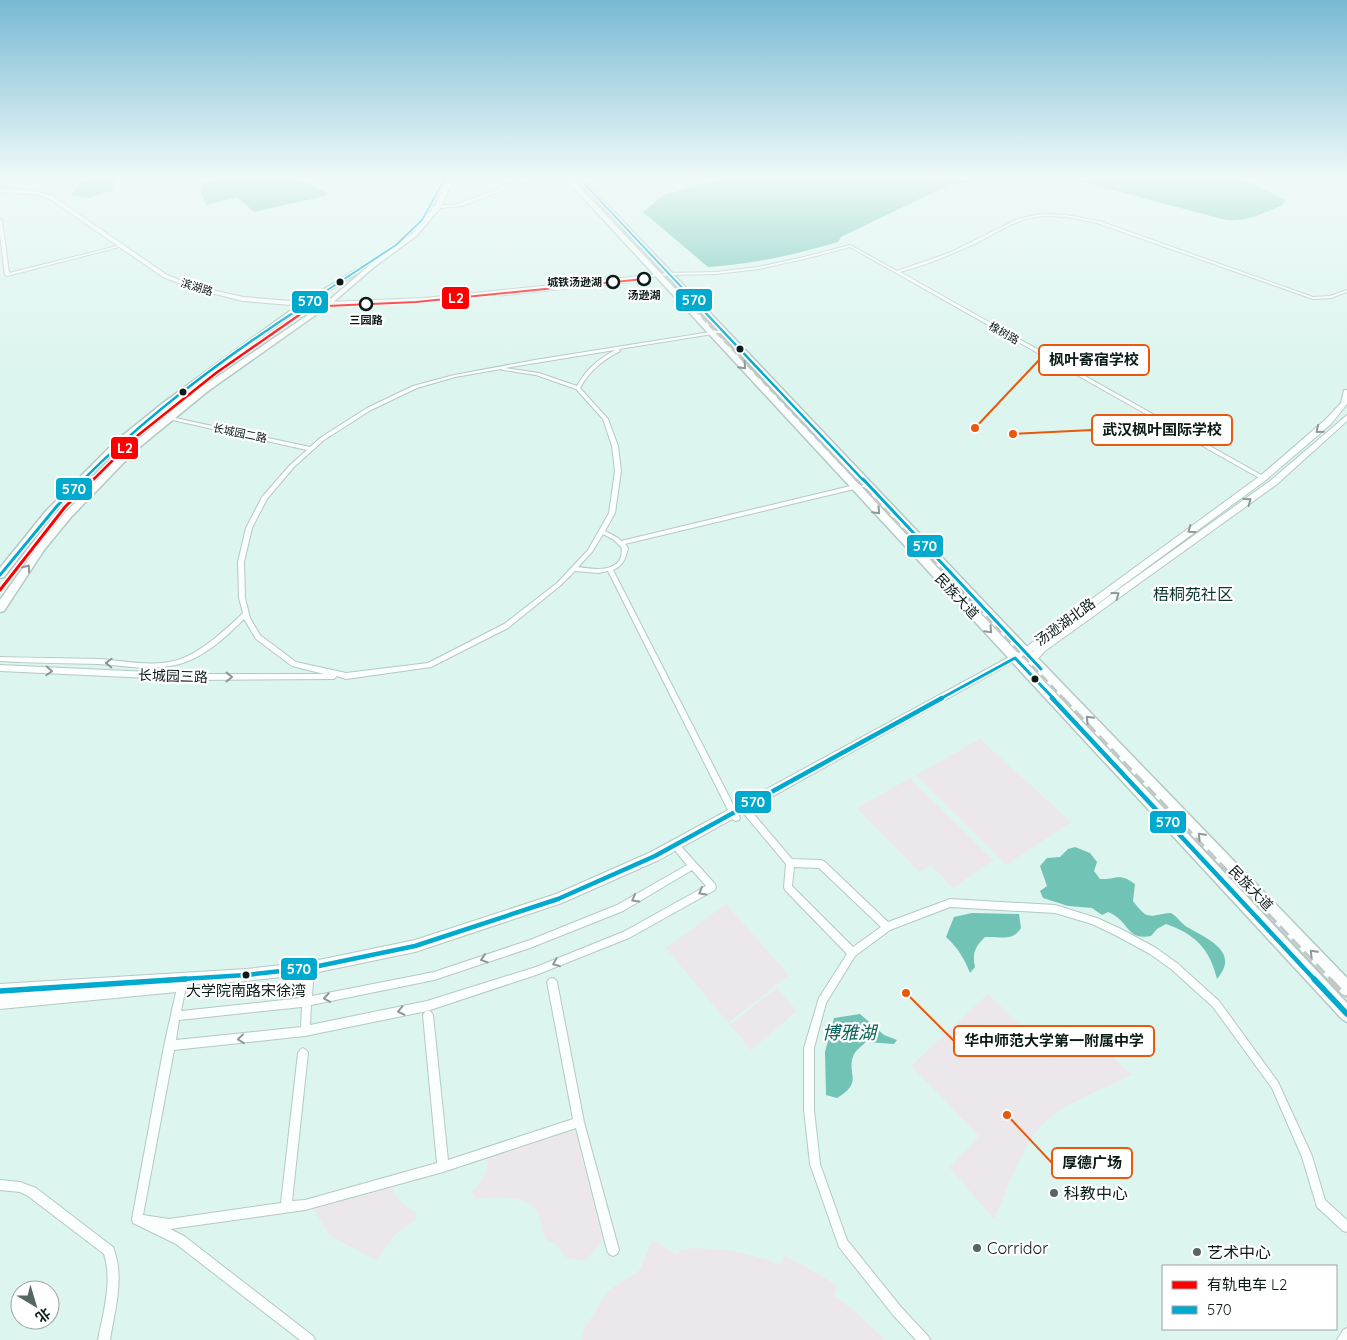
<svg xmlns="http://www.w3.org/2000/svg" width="1347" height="1340" font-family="Quicksand,'Noto Sans SC',sans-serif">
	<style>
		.green { fill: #ece7eb }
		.water { fill: #71c3b6 }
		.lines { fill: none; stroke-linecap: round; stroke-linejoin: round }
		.street-casing { stroke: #b6c8c4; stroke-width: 2 }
		.secondary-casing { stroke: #b6c8c4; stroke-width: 2 }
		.primary-casing { stroke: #b6c8c4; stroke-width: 3 }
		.street { fill: #fafefd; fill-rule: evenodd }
		.secondary { fill: #fafefd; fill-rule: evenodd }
		.primary { fill: #fafefd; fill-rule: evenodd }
		.tram { stroke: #c2c8c6; stroke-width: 1 }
		.rail-far4 { stroke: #c2c8c6; stroke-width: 1; stroke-dasharray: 5.5 2.5; stroke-linecap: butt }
		.rail-far3 { stroke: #c2c8c6; stroke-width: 2; stroke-dasharray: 7 4; stroke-linecap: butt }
		.rail-far2 { stroke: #c2c8c6; stroke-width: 2.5; stroke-dasharray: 9 4.5; stroke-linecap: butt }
		.rail-far1 { stroke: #c2c8c6; stroke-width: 3; stroke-dasharray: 12 5.5; stroke-linecap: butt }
		.rail { stroke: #c2c8c6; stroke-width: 4; stroke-dasharray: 15 8; stroke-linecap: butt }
		.bus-1-far4-casing { stroke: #fff; stroke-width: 4 }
		.bus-1-far3-casing { stroke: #fff; stroke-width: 5 }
		.bus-1-far2-casing { stroke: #fff; stroke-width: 6 }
		.bus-1-far1-casing { stroke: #fff; stroke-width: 8 }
		.bus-1-casing { stroke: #fff; stroke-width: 9 }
		.bus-1-far4 { stroke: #00a9ce; stroke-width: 2 }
		.bus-1-far3 { stroke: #00a9ce; stroke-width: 2.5 }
		.bus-1-far2 { stroke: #00a9ce; stroke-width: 3 }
		.bus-1-far1 { stroke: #00a9ce; stroke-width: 4.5 }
		.bus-1 { stroke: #00a9ce; stroke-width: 5.5 }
		.tram-1-far2-casing { stroke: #fff; stroke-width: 4 }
		.tram-1-far1-casing { stroke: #fff; stroke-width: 5 }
		.tram-1-casing { stroke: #fff; stroke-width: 6 }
		.tram-1-far2 { stroke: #f00; stroke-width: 2 }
		.tram-1-far1 { stroke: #f00; stroke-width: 2.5 }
		.tram-1 { stroke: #f00; stroke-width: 3 }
		.oneway { stroke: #8e9896 }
		.stop-dot { fill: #fff; stroke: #0b1b18; stroke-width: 2.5 }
		.bus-dot { fill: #0b1b18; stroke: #fff; stroke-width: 2 }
		.poi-dot { fill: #546763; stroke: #fff; stroke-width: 2 }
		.labels { text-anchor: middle; stroke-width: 4.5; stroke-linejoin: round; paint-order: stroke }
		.far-stop-label { font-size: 11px; font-weight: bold; fill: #0b1b18; stroke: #fff }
		.far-street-label { font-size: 11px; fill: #0b1b18; stroke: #fff }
		.street-label { font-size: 14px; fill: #0b1b18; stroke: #fff }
		.near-bus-label { font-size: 15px; fill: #0b1b18; stroke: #fff }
		.quarter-label { font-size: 16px; fill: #0c352f; stroke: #fff }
		.near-poi-label { font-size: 16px; fill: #0b1b18; stroke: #fff; text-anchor: start }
		.near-water-label { font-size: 18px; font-style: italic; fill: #066256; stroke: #fff }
		.leader { fill: none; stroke: #e8590c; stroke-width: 2 }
		.callout-dot { fill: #e8590c; stroke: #fff; stroke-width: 2 }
		.callout { fill: #fff; stroke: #e8590c; stroke-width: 2 }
		.callout-label { font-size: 15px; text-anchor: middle; font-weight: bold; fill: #0b1b18 }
		.line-badge { stroke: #fff; stroke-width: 2 }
		.badge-label { font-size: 14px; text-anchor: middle; font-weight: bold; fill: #fff }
	</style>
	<rect width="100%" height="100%" fill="#ddf5ef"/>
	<path class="green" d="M980,739l91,83 -65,43 -90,-90z
		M910,778l83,82 -40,28 -22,-23 -12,7 -62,-64z
		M726,904l63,71 -61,48 -62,-75z
		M777,988l20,23 -46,39 -21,-25z
		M988,994l67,65 30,-28 47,44c-25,12 -73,30 -91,51 -22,26 -33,62 -47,93l-45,-52 30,-31 -68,-70z
		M571,1130l5,3 27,108 -17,19c-33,2 -15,-13 -40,-20 -6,-10 -4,-21 -10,-30 -10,-16 -45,-13 -60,-11l-4,-7c9,-11 17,-20 15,-34z
		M393,1188c4,13 13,19 24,25l-1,7c-21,11 -27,21 -39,41l-48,-26 -16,-27z
		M652,1240l26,15 3,-6c39,-2 63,2 100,16l3,-10 53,30 -3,11 22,16 29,28h-304l4,-12 23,-37 32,-21z"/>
	<path class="water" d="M83,177h36l-7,9 2,4 -26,8 -18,-3 10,-10z
		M218,177h73l37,16 -3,3 -71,16 -17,-15 -31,8 -6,-14 4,-7z
		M730,177h235l5,3 -4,3 -15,1 -110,53 -3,5c-45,13 -84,22 -130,25l-65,-55 21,-17z
		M1040,177h201l44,23 -2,5c-19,8 -36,17 -57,15l-144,-38z
		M1075,847l15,6 7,9 -3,9 6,8c17,1 18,-7 35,5l-2,17c16,21 15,14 38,12 7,4 11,12 18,15 20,12 51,24 28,51 -7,-30 -22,-45 -51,-55l-9,5 -6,7c-25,5 -21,-15 -43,-24l-6,3 -10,-7 -24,-2 -25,-8 -3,-7 7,-5 -7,-20 7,-8 13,-1 8,-8z
		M972,913l47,1 2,14c-9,14 -20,8 -36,9 -10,10 -13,16 -10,30l-5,6c-6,-15 -12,-25 -24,-36l8,-20z
		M860,1014l24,21 13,5 -3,4 -28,-2c-4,4 -9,7 -12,12 -9,20 11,27 -17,44l-11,-3 -1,-43 9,-34z"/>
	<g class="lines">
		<g class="street-casing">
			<path id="street" d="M1041,214l25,1 33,6 214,76 17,-1 17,-6v2l-16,6 -18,1 -216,-76c-20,-4 -41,-9 -61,-6 -22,3 -41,17 -60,26 -25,12 -50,22 -76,29l365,205v2h-4l-411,-232 -46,12 -46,10 -42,5 -47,1 -245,25 -95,4 -2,-1 2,-1 95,-4 245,-25 47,-1 42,-5 46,-10 46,-12 47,26 52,-18 69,-34z
				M0,219l2,1 7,53 112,-28 2,1 -116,30 -2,-1 -5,-40z
				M723,330l2,1v1l-106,17 1,2c-17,9 -30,19 -40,37l28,31 10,27 3,25 -6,42 -10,18 13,7 3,3 246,-59 3,2 -3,2 -242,58 3,4c-2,10 -5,18 -15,22l126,246 1,2 -1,2 -3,1 -3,-1 -125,-249 -10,2 -23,-2 -14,14 -53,43 -77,39 -85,12 -9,-3 -3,3 -142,1 -192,-9v-6l192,9h132l-32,-8 -36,-27 -12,-20c-18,18 -37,36 -61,44 -29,9 -55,3 -84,1 -33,-1 -66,-1 -99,-3v-4c33,1 67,1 100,2 27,2 55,9 81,0 24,-10 43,-28 62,-46l-4,-15 -1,-36 8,-34 16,-31 28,-32 17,-15 -139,-31 -3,-2 1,-1 144,31 10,-9 47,-30 46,-22 41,-11 81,-15zM615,350c-16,9 -29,19 -38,36l-38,-13 -34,-5zM501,369l2,1 33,5 40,14 27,30 9,27 3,25 -6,42 -21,37 -31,33 -53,41 -76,39 -82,10 -50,-11 -36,-27 -10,-17 -5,-20 -1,-36 8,-34 15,-29 27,-32 30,-27 47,-30 46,-22 38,-11zM603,534l11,6 8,8c-1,3 0,6 -1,9 -6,16 -30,12 -43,10l14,-15z
				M743,804l3,1 46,54 29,1 3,1 64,61 62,-23 105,6 42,13 26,12 33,18 21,15 42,38 59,81 34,74 13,44 22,20v12l-4,-1 -26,-24 -15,-50 -30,-69 -59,-81 -42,-38 -21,-15 -33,-18 -25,-12 -37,-11 -105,-6 -60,23 -35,26 -29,47 -12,45v62l6,54 27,76 54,67 27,29 2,4h-14l-23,-25 -54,-68 -29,-83 -6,-54v-62l15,-50 28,-44 -62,-64 -1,-3 2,-23 -46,-55 -1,-2 1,-2zM794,867l25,1 62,59 -28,20 -61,-61z
				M675,841l3,2 37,41 1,3 -1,3 -86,48 -93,37 -109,36 -122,25 -131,14 -31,165 26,4 112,-16 17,-150 2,-3 3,-2 3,2 2,3 -16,148 13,-1 132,-37 -14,-148 2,-3 3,-2 3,2 2,3 15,145 125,-41 -26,-137 2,-3 3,-1 3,1 2,3 27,140 35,128 -2,4 -4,2 -4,-2 -2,-4 -31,-122 -133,44 -138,38 -135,19 14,7 129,100 2,4h-15l-124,-96 -43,-21 -1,-4 32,-173 15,-67 3,-1 3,1 2,3 -6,29 121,-13 2,-30 2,-3 3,-1 3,1 2,3 -2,28 122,-24 96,-32 87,-35 70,-40 -15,-18 -1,-2 1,-2zM692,870l14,16 -83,46 -87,35 -109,34 -117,24 1,-20 123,-25 96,-32 93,-37zM302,1007l-1,20 -125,13 3,-20z
				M0,1180l20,2 16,6 77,59c12,30 2,62 -3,93h-12c5,-28 15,-57 6,-86l-76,-58 -8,-4 -20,-2z
				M1347,1328v12h-10l6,-10z"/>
		</g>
		<g class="secondary-casing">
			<path id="secondary" d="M531,177h6l-76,29 -30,3 -3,-2 30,-3z
				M0,188l35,3 19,6 113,78 28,11 48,11 60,5 26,-1 3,2 -3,2 -26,1 -60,-5 -52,-13 -28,-11 -113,-78 -15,-5 -35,-2z
				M1344,390h3v14l-16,20 -65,56 -204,150 208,-149 77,-66v6l-71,64 -231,166 -10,11 -11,4 -5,-4c2,-3 13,-9 17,-13l-377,211 -97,43 -147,49 -106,22 -63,7 -63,4 -1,6 -5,1 -177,17v-25l246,-15 63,-7 106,-22 141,-46 95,-42 371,-202 238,-174 65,-56 16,-17z"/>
		</g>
		<g class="primary-casing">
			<path id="primary" d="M448,177h6l-13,30 -25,29 -42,31 -43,37 -123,87 -72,59 -65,67 -27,33 -40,61 -4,1v-12l38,-54 27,-33 65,-67 72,-59 125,-85 43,-37 42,-31 23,-28z
				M564,177h6l777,826v19l-5,-3z
				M575,177h6l448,472 318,329v18l-5,-2 -321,-339z
				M356,270l5,1 -56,34 -136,102 -47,38 -70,70 -48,62 -4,1v-10l46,-57 70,-70 47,-38 138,-100z"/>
		</g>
		<use href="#street" class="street"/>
		<use href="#secondary" class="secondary"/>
		<use href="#primary" class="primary"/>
		<path class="tram" d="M500,296l144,-15"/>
		<path class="rail-far4" d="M573,177l122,133"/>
		<path class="rail-far3" d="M694,309l163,172"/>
		<path class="rail-far2" d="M856,479l208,220"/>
		<path class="rail-far1" d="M1063,698l268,282"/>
		<path class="rail" d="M1330,979l17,18"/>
		<g class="bus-1-far4-casing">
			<path id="bus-1-far4" d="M578,177l125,133
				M297,310l99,-65 26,-25 24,-43"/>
		</g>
		<g class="bus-1-far3-casing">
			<path id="bus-1-far3" d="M702,309l162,172
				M82,481c65,-66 140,-122 217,-172"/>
		</g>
		<g class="bus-1-far2-casing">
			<path id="bus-1-far2" d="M863,479l178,190
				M0,575l57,-69 26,-27
				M940,699l75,-41 39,41"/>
		</g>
		<g class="bus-1-far1-casing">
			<path id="bus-1-far1" d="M1052,698l263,282
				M167,980l79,-5 63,-7 106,-22 143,-47 97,-43 287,-158"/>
		</g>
		<g class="bus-1-casing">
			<path id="bus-1" d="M1314,979l33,35
				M0,991l186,-12"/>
		</g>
		<use href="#bus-1-far4" class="bus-1-far4"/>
		<use href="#bus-1-far3" class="bus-1-far3"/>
		<use href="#bus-1-far2" class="bus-1-far2"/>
		<use href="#bus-1-far1" class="bus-1-far1"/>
		<use href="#bus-1" class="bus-1"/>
		<g class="tram-1-far2-casing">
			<path id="tram-1-far2" d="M312,310l15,-4 89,-4 228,-23"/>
		</g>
		<g class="tram-1-far1-casing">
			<path id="tram-1-far1" d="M92,481l45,-45 79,-63 86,-60 14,-4"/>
		</g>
		<g class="tram-1-casing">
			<path id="tram-1" d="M0,590l65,-83 28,-28"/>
		</g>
		<use href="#tram-1-far2" class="tram-1-far2"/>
		<use href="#tram-1-far1" class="tram-1-far1"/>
		<use href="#tram-1" class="tram-1"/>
	</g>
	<defs><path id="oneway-chevron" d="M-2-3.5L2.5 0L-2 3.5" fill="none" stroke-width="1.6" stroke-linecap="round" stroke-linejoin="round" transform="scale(1.25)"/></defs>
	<g class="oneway">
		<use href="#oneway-chevron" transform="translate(743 366) rotate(47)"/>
		<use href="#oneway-chevron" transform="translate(1319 430) rotate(139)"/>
		<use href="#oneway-chevron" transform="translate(1248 501) rotate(-36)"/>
		<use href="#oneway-chevron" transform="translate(877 511) rotate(47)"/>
		<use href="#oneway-chevron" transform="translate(1191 530) rotate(144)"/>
		<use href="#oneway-chevron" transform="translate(27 568) rotate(-55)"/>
		<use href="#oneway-chevron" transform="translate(1116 595) rotate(-36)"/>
		<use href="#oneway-chevron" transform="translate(989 630) rotate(47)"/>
		<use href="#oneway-chevron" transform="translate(109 663) rotate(-178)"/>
		<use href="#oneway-chevron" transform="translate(49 671) rotate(3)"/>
		<use href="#oneway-chevron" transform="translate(229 677)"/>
		<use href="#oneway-chevron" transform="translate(1089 719) rotate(-134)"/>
		<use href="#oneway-chevron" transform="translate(1201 836) rotate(-134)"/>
		<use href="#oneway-chevron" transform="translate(702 892) rotate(150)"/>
		<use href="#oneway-chevron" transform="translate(635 899) rotate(150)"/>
		<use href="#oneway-chevron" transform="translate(1313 953) rotate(-134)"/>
		<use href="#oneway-chevron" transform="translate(484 959) rotate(162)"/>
		<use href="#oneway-chevron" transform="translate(556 963) rotate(158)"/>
		<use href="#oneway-chevron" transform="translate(327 998) rotate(170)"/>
		<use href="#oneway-chevron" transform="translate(401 1011) rotate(168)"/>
		<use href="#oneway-chevron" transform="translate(241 1039) rotate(174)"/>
	</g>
	<linearGradient id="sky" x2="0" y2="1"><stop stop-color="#78bad4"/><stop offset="0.49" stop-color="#f0faf8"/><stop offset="1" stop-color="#f0faf8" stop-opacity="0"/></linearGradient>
	<rect width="1347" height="364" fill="url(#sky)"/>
	<g class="stop-dot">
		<circle cx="644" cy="279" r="6"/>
		<circle cx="613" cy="282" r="6"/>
		<circle cx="366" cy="304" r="6"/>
	</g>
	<g class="bus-dot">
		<circle cx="340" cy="282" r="4.5"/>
		<circle cx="740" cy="349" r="4.5"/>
		<circle cx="183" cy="392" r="4.5"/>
		<circle cx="1035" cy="679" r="4.5"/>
		<circle cx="246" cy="975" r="4.5"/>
	</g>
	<g class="poi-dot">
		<circle cx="1054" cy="1193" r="5"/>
		<circle cx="977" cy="1248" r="5"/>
		<circle cx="1197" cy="1252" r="5"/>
	</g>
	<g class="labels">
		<g class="far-stop-label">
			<text x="602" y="286" text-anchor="end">城铁汤逊湖</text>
			<text x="644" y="299">汤逊湖</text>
			<text x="366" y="324">三园路</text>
		</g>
		<g class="far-street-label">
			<text transform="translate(197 287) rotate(17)" y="4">滨湖路</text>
			<text transform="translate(1004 333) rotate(29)" y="4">橡树路</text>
			<text transform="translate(240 433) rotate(12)" y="4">长城园二路</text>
		</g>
		<g class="street-label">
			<text transform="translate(957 596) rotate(47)" y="5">民族大道</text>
			<text transform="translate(1065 622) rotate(-36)" y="5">汤逊湖北路</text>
			<text transform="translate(173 676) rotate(2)" y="5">长城园三路</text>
			<text transform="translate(1251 888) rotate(46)" y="5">民族大道</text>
		</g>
		<g class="near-bus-label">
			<text x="246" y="996">大学院南路宋徐湾</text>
		</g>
		<g class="quarter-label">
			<text x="1193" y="600">梧桐苑社区</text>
		</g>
		<g class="near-poi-label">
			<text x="1064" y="1199">科教中心</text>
			<text x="987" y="1254">Corridor</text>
			<text x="1207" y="1258">艺术中心</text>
		</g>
		<g class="near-water-label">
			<text x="849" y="1039">博雅湖</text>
		</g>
	</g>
	<path class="leader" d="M975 428L1039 360M1013 434L1092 430M906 993L954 1041M1007 1115L1052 1163"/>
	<g class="callout-dot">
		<circle cx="975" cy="428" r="5"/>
		<circle cx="1013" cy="434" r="5"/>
		<circle cx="906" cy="993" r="5"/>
		<circle cx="1007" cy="1115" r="5"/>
	</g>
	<g class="callout">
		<rect x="1039" y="345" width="110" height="30" rx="5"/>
		<rect x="1092" y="415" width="140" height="30" rx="5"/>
		<rect x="954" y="1026" width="200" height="30" rx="5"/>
		<rect x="1052" y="1148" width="80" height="30" rx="5"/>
	</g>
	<g class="callout-label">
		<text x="1094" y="365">枫叶寄宿学校</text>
		<text x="1162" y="435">武汉枫叶国际学校</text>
		<text x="1054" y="1046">华中师范大学第一附属中学</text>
		<text x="1092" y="1168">厚德广场</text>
	</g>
	<g class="line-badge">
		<rect x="441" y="286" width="29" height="24" rx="5" fill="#f00"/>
		<rect x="675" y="288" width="38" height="24" rx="5" fill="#00a9ce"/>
		<rect x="291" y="290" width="38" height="24" rx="5" fill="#00a9ce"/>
		<rect x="110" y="436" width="29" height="24" rx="5" fill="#f00"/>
		<rect x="55" y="477" width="38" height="24" rx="5" fill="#00a9ce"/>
		<rect x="906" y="534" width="38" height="24" rx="5" fill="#00a9ce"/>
		<rect x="734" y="790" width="38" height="24" rx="5" fill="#00a9ce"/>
		<rect x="1149" y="810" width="38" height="24" rx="5" fill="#00a9ce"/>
		<rect x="280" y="957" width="38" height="24" rx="5" fill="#00a9ce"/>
	</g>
	<g class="badge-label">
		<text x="456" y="303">L2</text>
		<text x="694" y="305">570</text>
		<text x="310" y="306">570</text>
		<text x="125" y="453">L2</text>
		<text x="74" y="494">570</text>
		<text x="925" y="551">570</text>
		<text x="753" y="807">570</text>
		<text x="1168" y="827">570</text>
		<text x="299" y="974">570</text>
	</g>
	<rect x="1162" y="1265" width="175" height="65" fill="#ffffff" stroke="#9da4a3"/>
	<rect x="1172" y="1281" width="25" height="8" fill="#ff0000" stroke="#9da4a3"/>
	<text x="1207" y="1290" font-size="15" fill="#0b1b18">有轨电车 L2</text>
	<rect x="1172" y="1306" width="25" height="8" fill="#00a9ce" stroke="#9da4a3"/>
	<text x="1207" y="1315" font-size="15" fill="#0b1b18">570</text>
	<g transform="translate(35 1305) rotate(142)"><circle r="24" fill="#ffffff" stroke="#9da4a3"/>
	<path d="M0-4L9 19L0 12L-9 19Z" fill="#546763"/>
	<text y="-8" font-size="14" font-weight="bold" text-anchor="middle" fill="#0b1b18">北</text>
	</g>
</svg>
